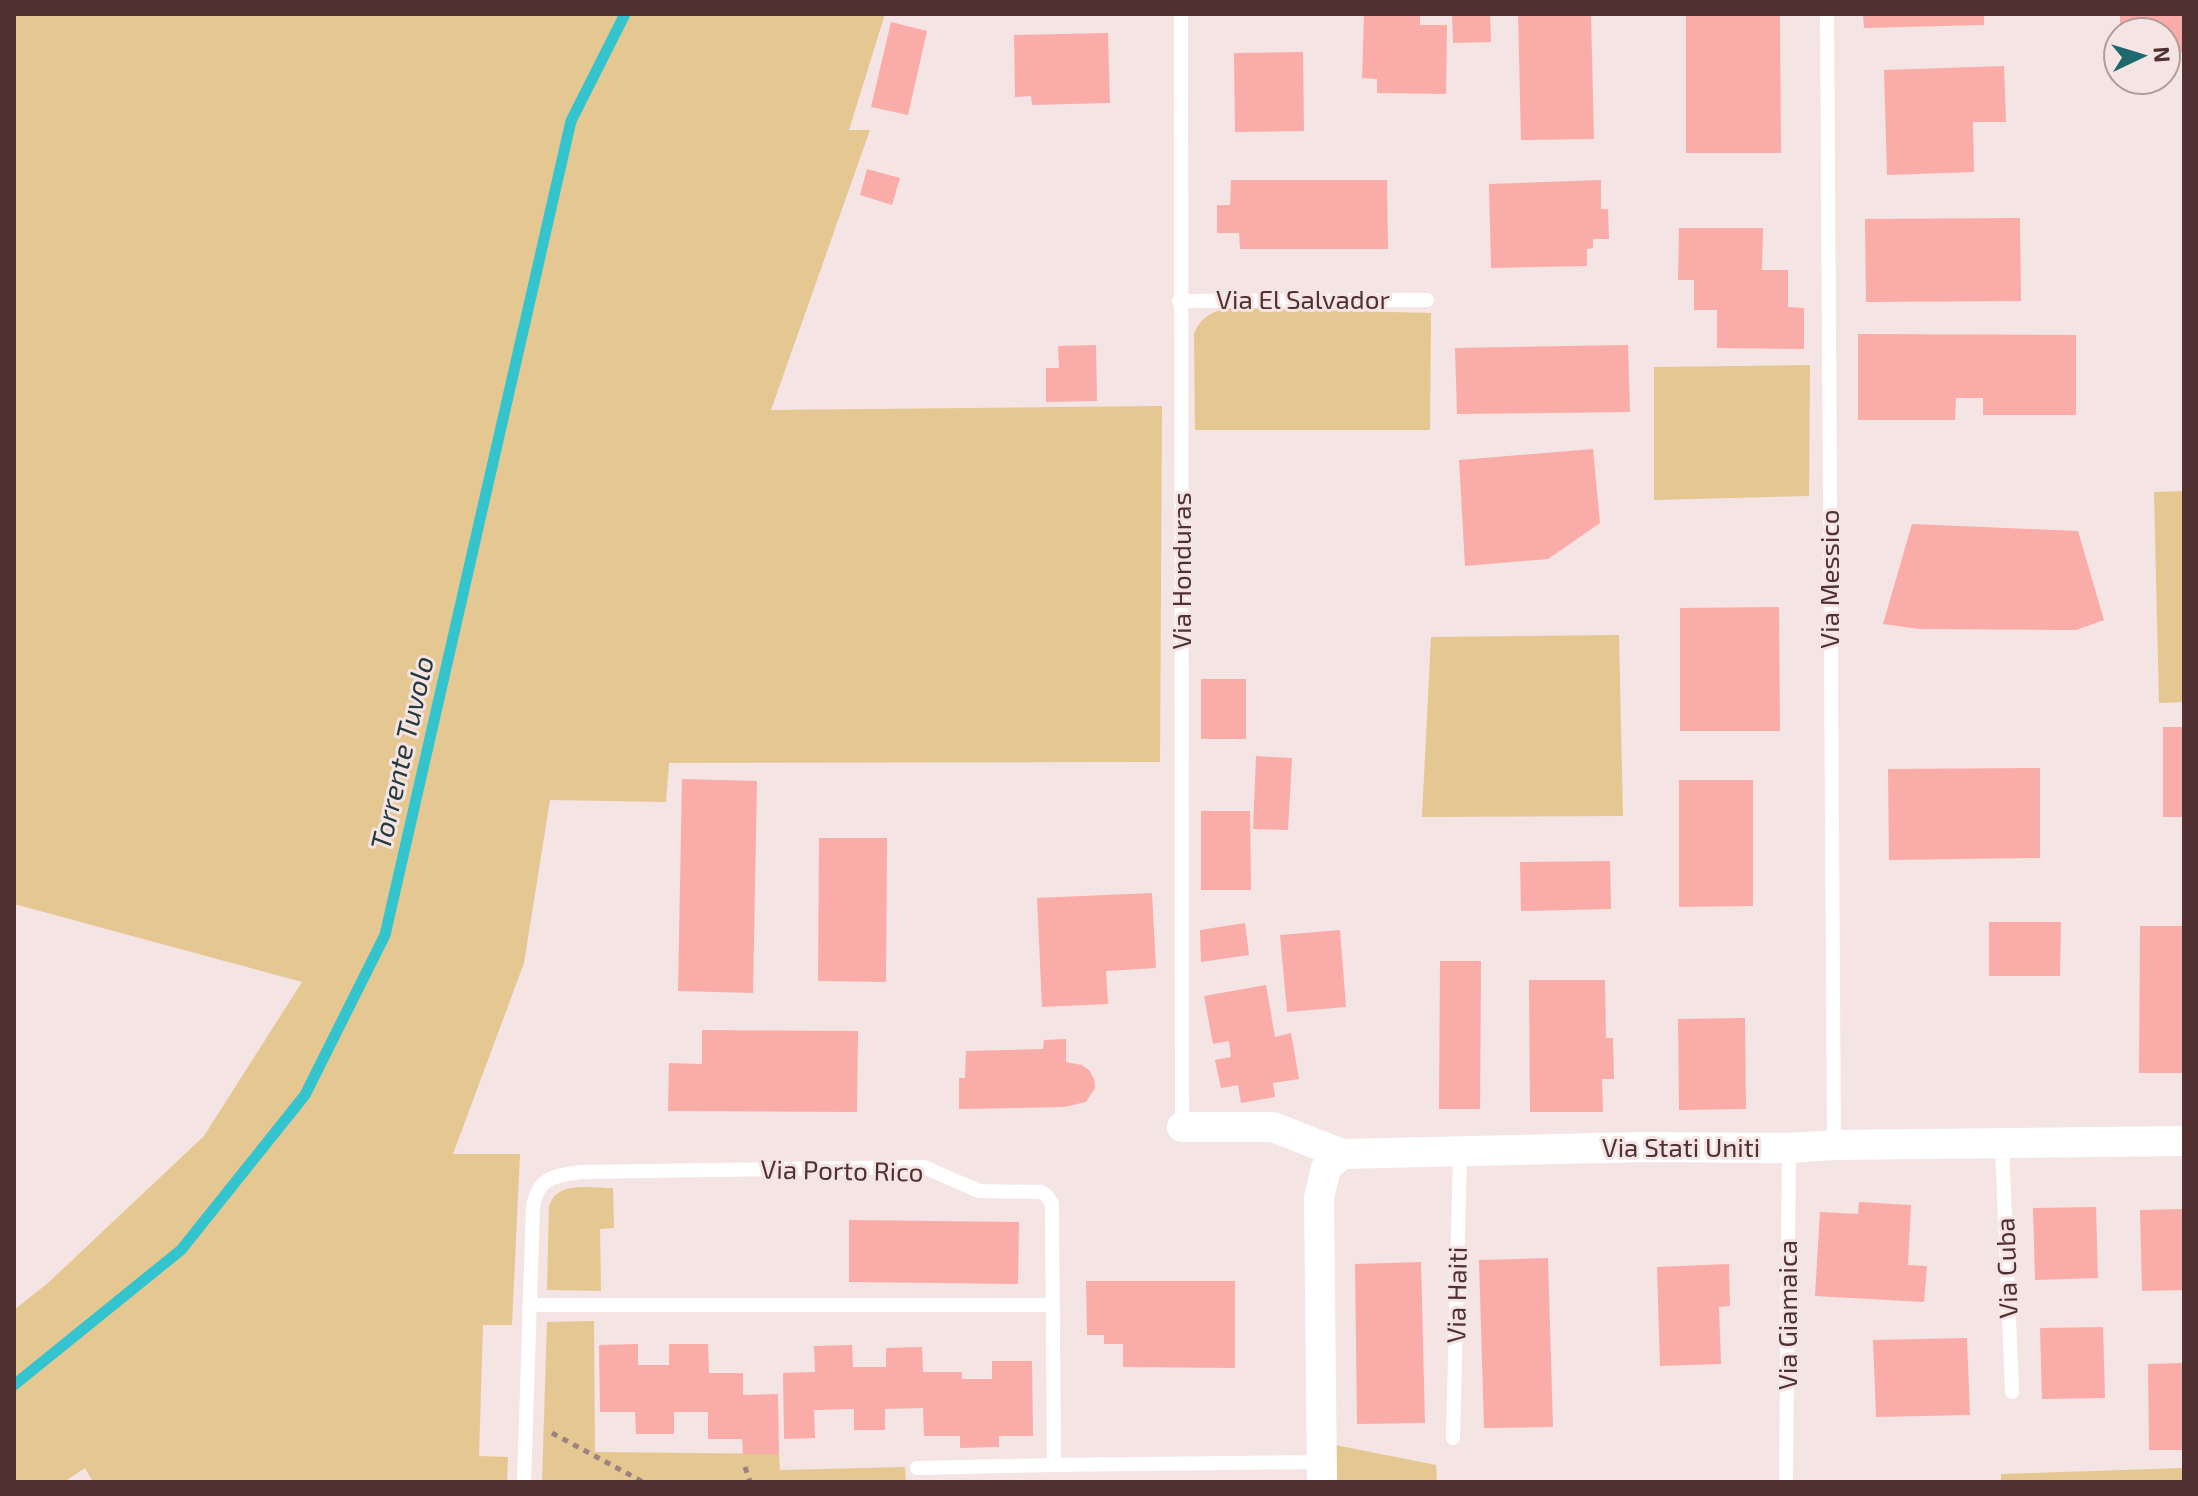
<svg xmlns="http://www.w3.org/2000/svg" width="2198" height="1496" font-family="'Exo 2',sans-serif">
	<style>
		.green { fill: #e5c792 }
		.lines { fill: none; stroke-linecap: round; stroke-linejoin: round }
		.stream { stroke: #33c4ce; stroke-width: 11 }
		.building { fill: #faaca9 }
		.path { stroke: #9b8382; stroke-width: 5; stroke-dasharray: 6 6; stroke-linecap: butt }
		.service { stroke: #fff; stroke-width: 14 }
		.minor { stroke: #fff; stroke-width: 30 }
		.labels { text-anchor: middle; stroke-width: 6; stroke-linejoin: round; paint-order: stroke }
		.street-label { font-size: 26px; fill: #503030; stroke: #f4e4e3 }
		.water-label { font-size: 28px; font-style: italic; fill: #243b3d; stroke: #f4e4e3 }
	</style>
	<rect width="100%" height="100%" fill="#f4e4e3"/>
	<path class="green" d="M14,14h871l-36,116h21l-99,280 391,-4 -2,356 -491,1 -3,39 -116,-2 -26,163 -71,191h67l-8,171h-29l-4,131 29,1 -1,25h-414l-8,-14 -21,14h-50v-172l34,-27 156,-147 98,-154 -288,-78z
		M1226,308l205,5 -1,117h-235l-1,-96c6,-16 16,-21 32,-26z
		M1810,365l-1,131 -155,4v-133z
		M2184,491v211l-25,1 -5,-211z
		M1619,635l4,181 -201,1 9,-180z
		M613,1188l1,40 -14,1 1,62 -54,-1 2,-83c7,-27 40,-19 64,-19z
		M594,1321l1,131 184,2 1,16 125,-3 1,15h-364l5,-160z
		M1335,1445l101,20 1,17h-102z
		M2184,1468v14h-183v-8z"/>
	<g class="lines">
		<path class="stream" d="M14,1385l167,-135 124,-155 80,-160 186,-814 54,-107"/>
	</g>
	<path class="building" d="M1364,14h56v11h27l-1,69 -69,-1v-14l-15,-1z
		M1452,14h38l1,28 -38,1z
		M1518,14h73l3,125 -73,1z
		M1686,14h94l1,139h-95z
		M1863,14h121v11l-120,3z
		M2120,14h64v38l-18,1v-21h-46z
		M891,22l36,9 -19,84 -37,-8z
		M1108,33l2,70 -78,2 -1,-9 -16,1 -1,-62z
		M1303,52l1,79 -69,1 -1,-79z
		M2004,66l2,56h-33l1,50 -87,3 -3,-105z
		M867,169l33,9 -8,27 -32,-10z
		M1231,180h156l1,69h-148l-1,-16h-22v-28h13z
		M1601,180v29h7l1,30h-16v9l-6,1v17l-96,2 -2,-84z
		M2020,218l1,83 -155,1 -1,-83z
		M1679,228h84l-1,42h26v37l16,1v41l-87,-1v-38h-23v-30h-16z
		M1858,334l218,1v80h-93v-17h-27l-1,22h-97z
		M1096,345l1,56 -51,1v-34h13l-1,-22z
		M1628,345l2,67 -173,2 -2,-66z
		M1593,449l7,74 -52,36 -83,7 -6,-106z
		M1912,524l166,7 26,89 -28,10 -157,-1 -36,-5z
		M1779,607l1,124h-100v-123z
		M1201,679h45v60h-45z
		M2163,727h21v90h-21z
		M1256,756l36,2 -4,72 -35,-1z
		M2040,768v90l-151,2 -1,-91z
		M682,779l75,2 -4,212 -75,-2z
		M1679,780h74v126l-74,1z
		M1201,811h49l1,79h-50z
		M819,838h68l-1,144 -68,-1z
		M1610,861l1,48 -90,2 -1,-49z
		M1152,893l4,75 -50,3 2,33 -66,3 -5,-109z
		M1989,922h72l-1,54h-71z
		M1245,923l4,32 -48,7 -1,-32z
		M2140,926h44v147h-45z
		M1340,930l6,77 -59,5 -7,-77z
		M1440,961h41l-1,148h-41z
		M1529,980h76l1,58h7l1,41h-12l1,33h-73z
		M1266,985l9,52 16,-4 8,46 -26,4 2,14 -34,6 -3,-18 -17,3 -6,-28 16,-3 -2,-16 -16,3 -9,-48z
		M1745,1018l1,91 -67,1 -1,-91z
		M702,1030l156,1 -1,81 -189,-1 1,-48 33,1z
		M1066,1039v23l16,3 7,5 5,9 1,9 -9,14 -22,5 -105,2v-31h6l1,-27 77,-2 1,-9z
		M1859,1202l52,3 -3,60 19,1 -3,36 -109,-6 5,-84 38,2z
		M2096,1207l2,71 -63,2 -2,-72z
		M2184,1209v81l-42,1 -2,-81z
		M849,1220l170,2 -1,62 -169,-2z
		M1548,1258l5,169 -69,1 -5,-168z
		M1421,1262l4,161 -68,1 -2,-160z
		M1729,1264l1,42 -11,1 2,57 -61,2 -3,-99z
		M1086,1281h149v87l-112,-1v-23h-19v-9h-17z
		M2103,1327l2,71 -63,1 -2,-71z
		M1967,1338l3,77 -94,2 -3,-77z
		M638,1344v21h31v-21h39l1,29h34v22l35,-1 1,60h-36l-1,-15h-34v-27h-34v22h-38l-1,-22h-35l-1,-67z
		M852,1345l1,22h33v-19l36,-1 1,25h39v7h30v-18h40l1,75h-34v11l-39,1v-12h-36l-1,-28 -38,1v21h-31v-21l-40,1 1,28 -31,1 -1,-66 32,-1 -1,-26z
		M2184,1363v87h-35l-1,-86z"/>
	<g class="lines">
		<path class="path" d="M552,1433l91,49
			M745,1467l5,15"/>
		<path class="service" d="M1181,14l1,1113
			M1827,14l7,1131
			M1179,301l248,-1
			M2002,1144l10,248
			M529,1305h524
			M1453,1438l7,-286
			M917,1468l137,-3
			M524,1482l9,-275c5,-30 21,-31 48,-35l343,-5 55,24 62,1 5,3 6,9 2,261 268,-3
			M1786,1482l3,-334"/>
		<path class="minor" d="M1182,1127h91l69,27 302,-7 145,1 45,-3 350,-4
			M1322,1482l-3,-284 7,-30 16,-14"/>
	</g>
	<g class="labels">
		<g class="street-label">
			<text x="1303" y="309">Via El Salvador</text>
			<text transform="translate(1182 571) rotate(-90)" y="9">Via Honduras</text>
			<text transform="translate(1830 579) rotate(-90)" y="9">Via Messico</text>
			<text x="1681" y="1157">Via Stati Uniti</text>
			<text transform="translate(842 1171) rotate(1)" y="9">Via Porto Rico</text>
			<text transform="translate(2007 1268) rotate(-92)" y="9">Via Cuba</text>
			<text transform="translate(1457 1295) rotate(-89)" y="9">Via Haiti</text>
			<text transform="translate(1788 1315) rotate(-90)" y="9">Via Giamaica</text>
		</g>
		<g class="water-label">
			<text transform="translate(402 753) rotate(-77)" y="10">Torrente Tuvolo</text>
		</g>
	</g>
	<rect width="2198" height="1496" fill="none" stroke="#503030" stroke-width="32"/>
	<g transform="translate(2142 56) rotate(86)"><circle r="38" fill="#f4e4e3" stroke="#b29c9b" stroke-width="2"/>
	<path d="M0-6L14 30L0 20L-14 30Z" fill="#1c696e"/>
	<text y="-12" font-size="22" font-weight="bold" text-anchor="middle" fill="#503030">N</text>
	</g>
</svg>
